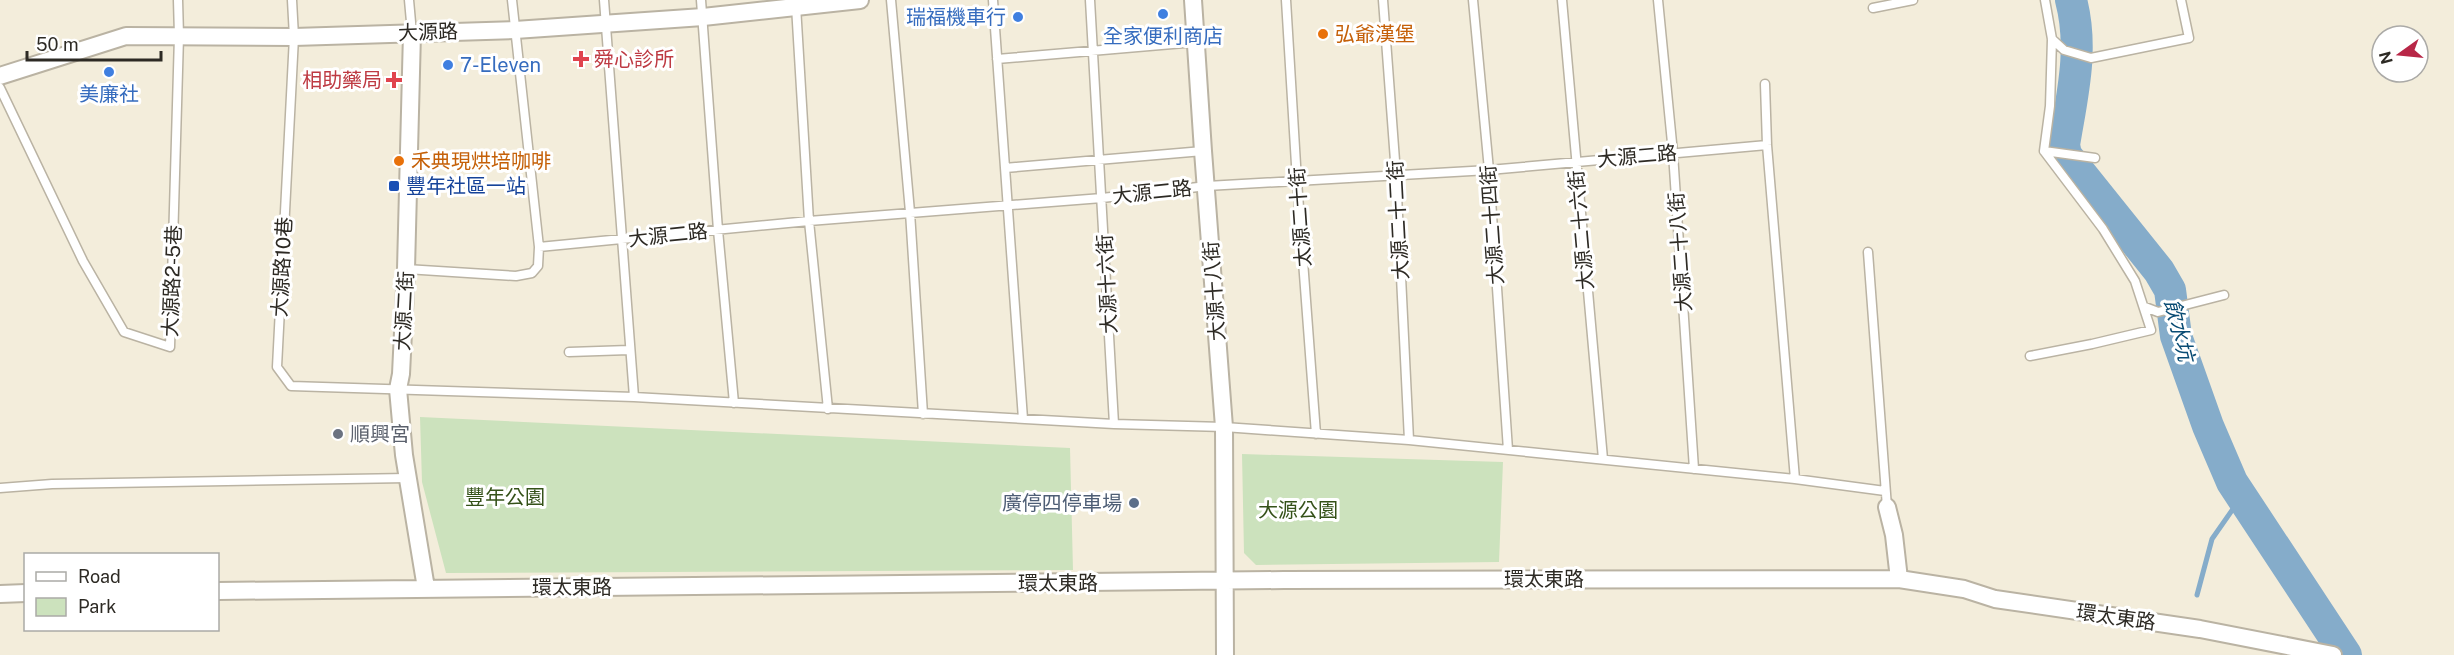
<svg xmlns="http://www.w3.org/2000/svg" width="2454" height="655" font-family="'Public Sans','Noto Sans TC',sans-serif">
	<style>
		.green { fill: #cce2bd }
		.lines { fill: none; stroke-linecap: round; stroke-linejoin: round }
		.stream { stroke: #85acca; stroke-width: 5 }
		.river { stroke: #85acca; stroke-width: 32 }
		.lane-casing { stroke: #bab3a3; stroke-width: 11 }
		.street-casing { stroke: #bab3a3; stroke-width: 20 }
		.lane { stroke: #fff; stroke-width: 8 }
		.street { stroke: #fff; stroke-width: 16 }
		.shop-dot { fill: #3f7fe0; stroke: #fff; stroke-width: 2 }
		.food-dot { fill: #e8710a; stroke: #fff; stroke-width: 2 }
		.health-dot { fill: #e0444e; stroke: #fff; stroke-width: 2 }
		.transit-dot { fill: #1a4fb4; stroke: #fff; stroke-width: 2 }
		.worship-dot { fill: #6b7280; stroke: #fff; stroke-width: 2 }
		.service-dot { fill: #5c6f8a; stroke: #fff; stroke-width: 2 }
		.labels { text-anchor: middle; stroke-width: 6; stroke-linejoin: round; paint-order: stroke }
		.shop-label { font-size: 20px; fill: #366cbe; stroke: #fff }
		.street-label { font-size: 20px; fill: #2d2a24; stroke: #fff }
		.food-label { font-size: 20px; fill: #c56008; stroke: #fff; text-anchor: start }
		.health-label { font-size: 20px; fill: #be3a42; stroke: #fff; text-anchor: start }
		.transit-label { font-size: 20px; fill: #164399; stroke: #fff; text-anchor: start }
		.worship-label { font-size: 20px; fill: #5b616d; stroke: #fff; text-anchor: start }
		.park-label { font-size: 20px; fill: #355219; stroke: #fff }
		.service-label { font-size: 20px; fill: #4e5e75; stroke: #fff; text-anchor: end }
		.water-label { font-size: 21px; font-style: italic; fill: #0a4c74; stroke: #fff }
	</style>
	<rect width="100%" height="100%" fill="#f3eddb"/>
	<path class="green" d="M420,417l650,31 3,122 -627,3 -24,-91z
		M1242,454l261,8 -4,100 -243,3 -12,-12z"/>
	<g class="lines">
		<path class="stream" d="M2197,595l15,-56 30,-43"/>
		<path class="river" d="M2071,0c13,49 1,96 -7,145l2,10 93,116 11,19 6,46 32,90 24,56 114,173"/>
		<g class="lane-casing">
			<path id="lane" d="M292,0l2,37 -17,330 14,19 343,11 480,27 110,3 185,13 386,39 90,12
				M409,0l3,33
				M604,0l30,397
				M701,0l17,230 16,173
				M891,0l19,212 13,202
				M993,0l30,419
				M1090,0l24,424
				M1286,0l11,181 19,253
				M1383,0l13,174 13,266
				M1473,0l16,170 19,280
				M1562,0l41,459
				M1658,0l15,153 21,316
				M796,6l13,215 19,188
				M1873,8l40,-8
				M2052,39l12,11 27,8 98,-20 -8,-38
				M997,59l199,-17
				M1765,84l2,61 28,334
				M0,88l83,173 41,71 46,15 9,-311 -1,-36
				M2044,151l51,7
				M1005,168l198,-17
				M539,247l270,-26 293,-23 105,-12 282,-16 278,-25
				M1868,252l19,255
				M406,269l110,7 16,-3 6,-7 1,-19 -27,-247
				M2145,307l13,5 66,-17
				M569,352l60,-2
				M2030,356l62,-12 59,-14 -16,-49 -32,-52 -59,-78 6,-45 2,-67 -7,-39
				M0,488l52,-4 356,-6"/>
		</g>
		<g class="street-casing">
			<path id="street" d="M1193,0l10,151 21,276 1,228
				M412,33l-6,236 -5,105 -3,15 6,66 22,133
				M0,76l126,-40 168,1 221,-7 188,-13 157,-17
				M1899,579l65,10 31,10 205,30 133,26
				M218,591l1066,-11 615,-1 -5,-44 -7,-28
				M0,594l26,-1"/>
		</g>
		<use href="#lane" class="lane"/>
		<use href="#street" class="street"/>
	</g>
	<g class="shop-dot">
		<circle cx="1163" cy="14" r="6"/>
		<circle cx="1018" cy="17" r="6"/>
		<circle cx="448" cy="65" r="6"/>
		<circle cx="109" cy="72" r="6"/>
	</g>
	<g class="food-dot">
		<circle cx="1323" cy="34" r="6"/>
		<circle cx="399" cy="161" r="6"/>
	</g>
	<g class="health-dot">
		<path d="M578 50h6v6h6v6h-6v6h-6v-6h-6v-6h6z"/>
		<path d="M391 71h6v6h6v6h-6v6h-6v-6h-6v-6h6z"/>
	</g>
	<rect class="transit-dot" x="388" y="180" width="12" height="12" rx="3"/>
	<circle class="worship-dot" cx="338" cy="434" r="6"/>
	<circle class="service-dot" cx="1134" cy="503" r="6"/>
	<g class="labels">
		<g class="shop-label">
			<text x="1006" y="24" text-anchor="end">瑞福機車行</text>
			<text x="1163" y="43">全家便利商店</text>
			<text x="460" y="72" text-anchor="start">7-Eleven</text>
			<text x="109" y="101">美廉社</text>
		</g>
		<g class="street-label">
			<text transform="translate(428 32) rotate(-2)" y="7">大源路</text>
			<text transform="translate(1637 156) rotate(-5)" y="7">大源二路</text>
			<text transform="translate(1152 192) rotate(-6)" y="7">大源二路</text>
			<text transform="translate(1300 217) rotate(-94)" y="7">太源二十街</text>
			<text transform="translate(1398 220) rotate(-93)" y="7">大源二十二街</text>
			<text transform="translate(1492 225) rotate(-94)" y="7">大源二十四街</text>
			<text transform="translate(1581 230) rotate(-95)" y="7">大源二十六街</text>
			<text transform="translate(668 235) rotate(-6)" y="7">大源二路</text>
			<text transform="translate(1680 252) rotate(-94)" y="7">大源二十八街</text>
			<text transform="translate(282 267) rotate(-87)" y="7">大源路10巷</text>
			<text transform="translate(172 281) rotate(-88)" y="7">大源路2-5巷</text>
			<text transform="translate(1107 284) rotate(-93)" y="7">大源十六街</text>
			<text transform="translate(1214 291) rotate(-94)" y="7">大源十八街</text>
			<text transform="translate(404 311) rotate(-87)" y="7">大源二街</text>
			<text x="1544" y="586">環太東路</text>
			<text x="1058" y="590">環太東路</text>
			<text x="572" y="594">環太東路</text>
			<text transform="translate(2116 617) rotate(8)" y="7">環太東路</text>
		</g>
		<g class="food-label">
			<text x="1335" y="41">弘爺漢堡</text>
			<text x="411" y="168">禾典現烘培咖啡</text>
		</g>
		<g class="health-label">
			<text x="594" y="66">舜心診所</text>
			<text x="382" y="87" text-anchor="end">相助藥局</text>
		</g>
		<g class="transit-label">
			<text x="406" y="193">豐年社區一站</text>
		</g>
		<g class="worship-label">
			<text x="350" y="441">順興宮</text>
		</g>
		<g class="park-label">
			<text x="505" y="504">豐年公園</text>
			<text x="1298" y="517">大源公園</text>
		</g>
		<g class="service-label">
			<text x="1122" y="510">廣停四停車場</text>
		</g>
		<g class="water-label">
			<text transform="translate(2179 330) rotate(76)" y="7">飲水坑</text>
		</g>
	</g>
	<rect x="24" y="553" width="195" height="78" fill="#ffffff" stroke="#abaaa7" stroke-width="1.5"/>
	<rect x="36" y="572" width="30" height="9" fill="#ffffff" stroke="#abaaa7" stroke-width="1.5"/>
	<text x="78" y="583" font-size="18" fill="#2d2a24">Road</text>
	<rect x="36" y="598" width="30" height="18" fill="#cce2bd" stroke="#abaaa7" stroke-width="1.5"/>
	<text x="78" y="613" font-size="18" fill="#2d2a24">Park</text>
	<g transform="translate(2400 54) rotate(255)"><circle r="28" fill="#ffffff" stroke="#abaaa7" stroke-width="1.5"/>
	<path d="M0-4.5L10 22L0 15L-10 22Z" fill="#b82747"/>
	<text y="-9" font-size="16" font-weight="bold" text-anchor="middle" fill="#2d2a24">N</text>
	</g>
	<path d="M27 51v9h134v-9" fill="none" stroke="#2d2a24" stroke-width="3"/>
	<text x="36" y="51" font-size="18" fill="#2d2a24" stroke="#ffffff" stroke-width="4.5" paint-order="stroke">50 m</text>
</svg>
